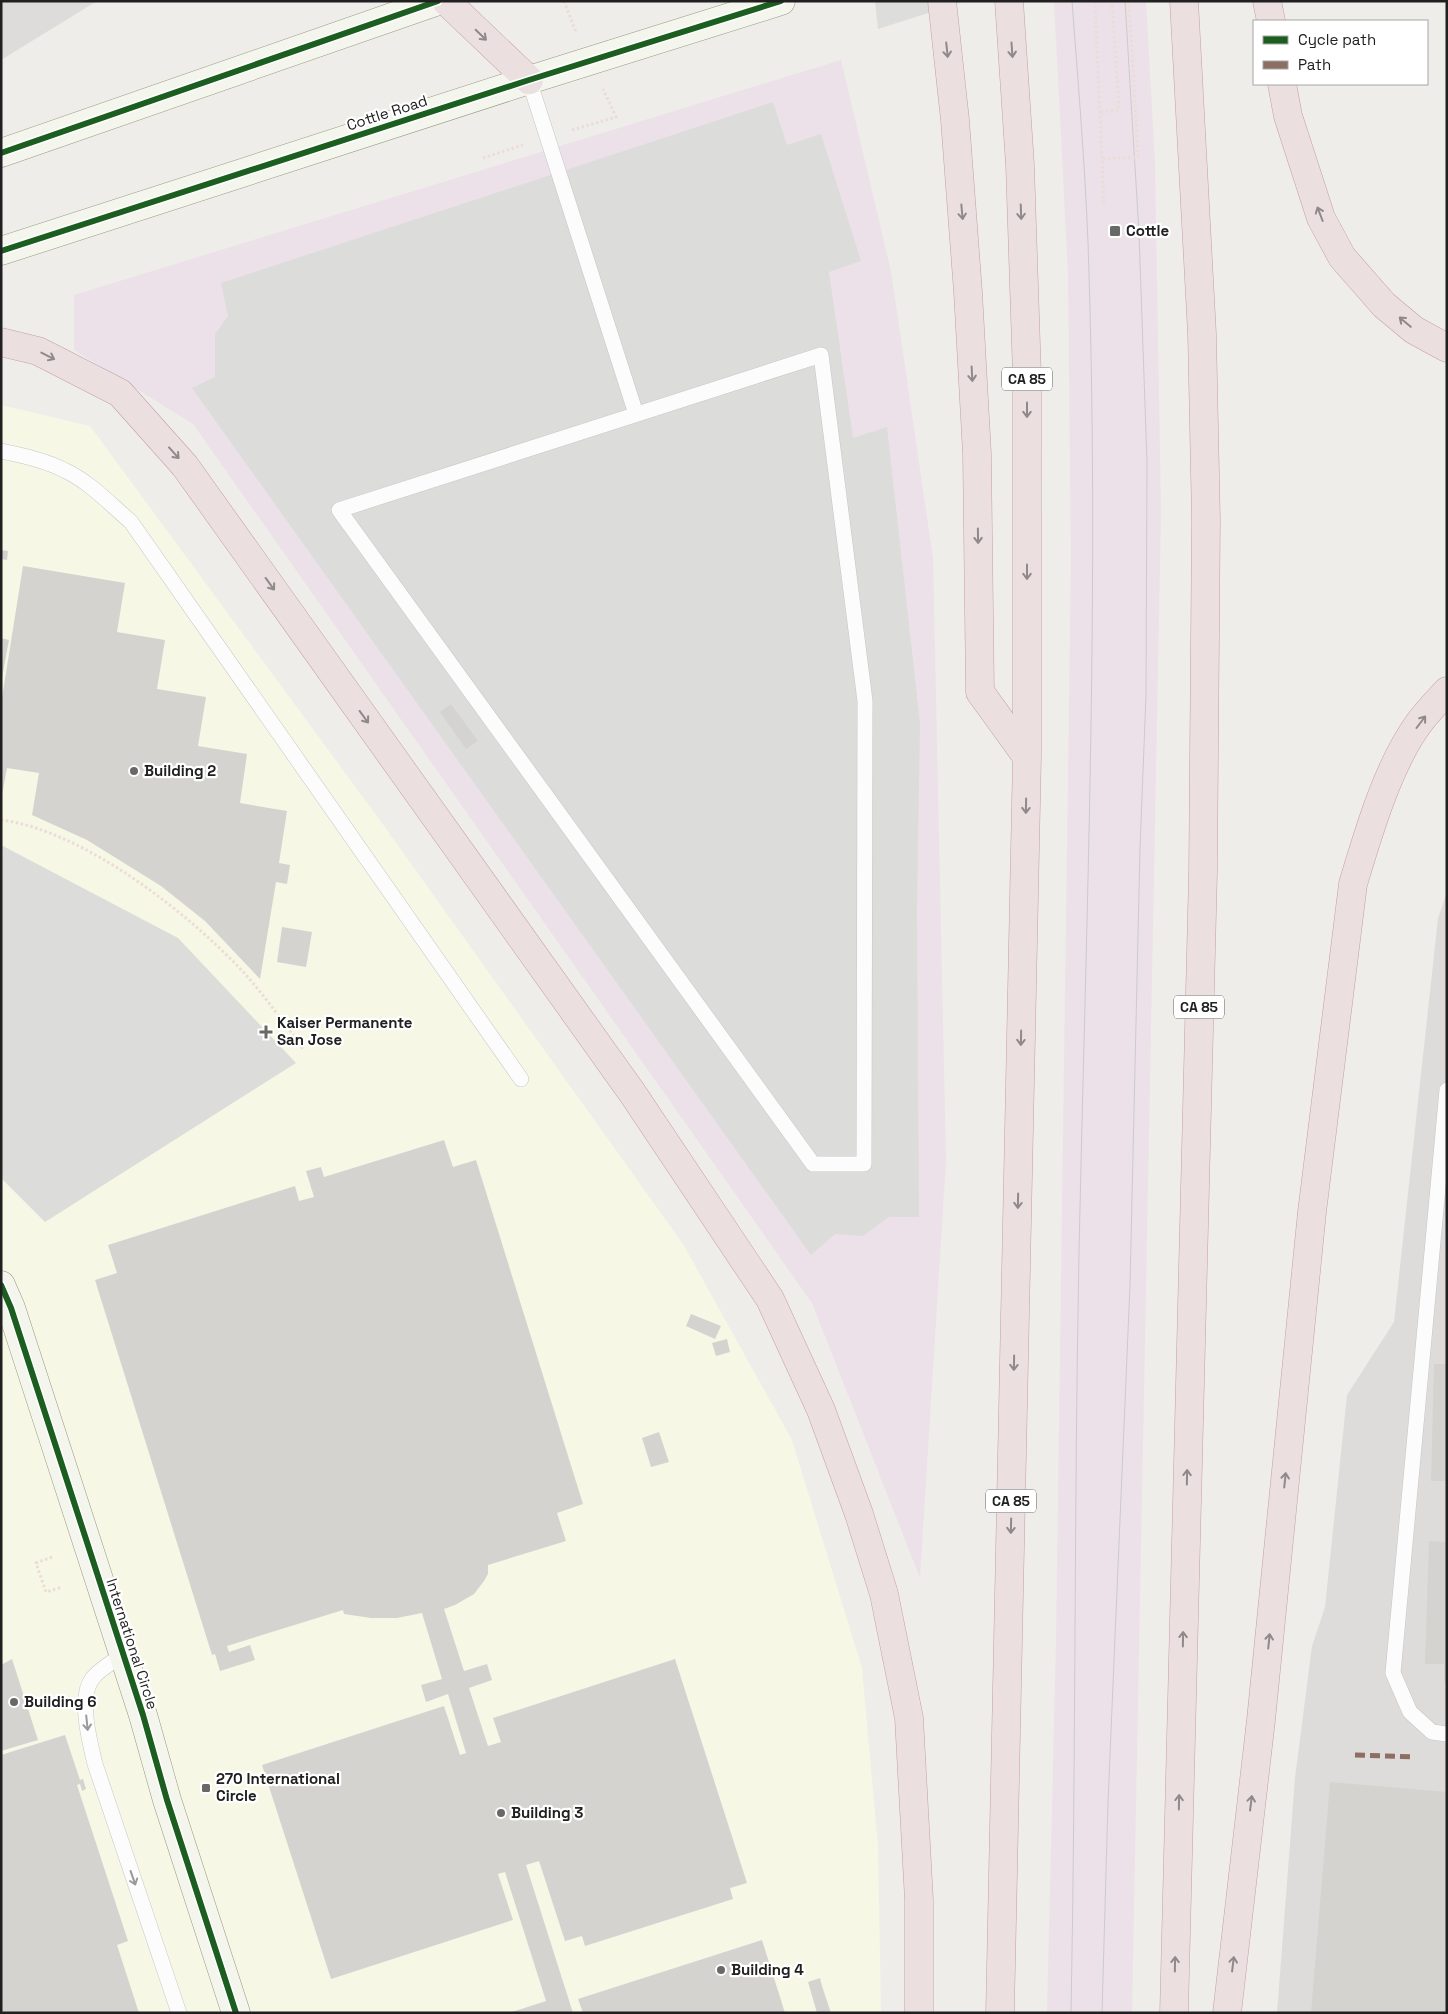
<svg xmlns="http://www.w3.org/2000/svg" width="1448" height="2014" font-family="'Space Grotesk',sans-serif">
	<style>
		.residential { fill: #dedcda }
		.industrial { fill: #ece1e8 }
		.education { fill: #f7f7e5 }
		.religious { fill: #dcdcda }
		.pier { fill: #dddddb }
		.building { fill: #d5d3d0 }
		.lines { fill: none; stroke-linecap: round; stroke-linejoin: round }
		.lane-casing { stroke: #c7c6c5; stroke-width: 16 }
		.secondary-casing { stroke: #979a7f; stroke-width: 29 }
		.highway-casing { stroke: #c69ea9; stroke-width: 29 }
		.path { stroke: #ecdcd9; stroke-width: 3; stroke-dasharray: 2.5 2.5; stroke-linecap: butt }
		.lane { stroke: #fcfcfc; stroke-width: 15 }
		.secondary { stroke: #f4f5ec; stroke-width: 28 }
		.highway { stroke: #ebdfe0; stroke-width: 28 }
		.tram { stroke: #cbcbca; stroke-width: 1 }
		.path-bridge { stroke: #ecdcd9; stroke-width: 3; stroke-dasharray: 2.5 2.5; stroke-linecap: butt }
		.quiet { stroke: #8d6e63; stroke-width: 5; stroke-dasharray: 10 5; stroke-linecap: butt }
		.cycleway-casing { stroke: #fff; stroke-width: 9 }
		.cycleway { stroke: #1b5e20; stroke-width: 6 }
		.oneway { stroke: #90898a }
		.oneway2 { stroke: #999 }
		.poi-dot { fill: #686866; stroke: #fff; stroke-width: 2 }
		.labels { text-anchor: middle; stroke-width: 4.5; stroke-linejoin: round; paint-order: stroke }
		.shield { fill: #fff; stroke: #636363; stroke-width: 1 }
		.shield-label { font-size: 14px; font-weight: bold; fill: #202020 }
		.street-label { font-size: 15px; fill: #202020; stroke: #fff }
		.poi-label { font-size: 15px; font-weight: bold; fill: #202020; stroke: #fff; text-anchor: start }
	</style>
	<rect width="100%" height="100%" fill="#eeede9"/>
	<path class="residential" d="M1,1h96l-96,59z
		M1447,892v1121h-170l18,-235 17,-132 13,-39 22,-212 47,-73 44,-404z"/>
	<path class="industrial" d="M1054,1h92l9,162 6,349 -29,1501h-85l9,-372 15,-1082 -3,-285z
		M841,60l50,211 42,287 13,603 -26,417 -108,-275 -619,-879 -119,-74v-55z"/>
	<path class="education" d="M1,405l89,21 289,393 304,425 109,196 70,228 16,177 3,168h-880z"/>
	<path class="religious" d="M773,102l14,43 34,-11 40,127 -32,11 24,166 34,-11 33,296 -3,188 2,306h-30l-26,19 -28,-2 -24,21 -619,-867 23,-11v-43l13,-18 -7,-33z
		M1,845l177,93 118,125 -251,159 -44,-44z"/>
	<path class="pier" d="M875,1h91l-88,28z"/>
	<path class="building" d="M1,550l7,1 -1,9 -6,-1z
		M23,566l102,17 -8,49 48,8 -8,49 49,8 -8,49 49,8 -7,49 47,8 -8,52 11,2 -3,19 -11,-2 -16,97 -55,-58 -44,-35 -74,-46 -55,-25 7,-42 -32,-5 -6,32v-96z
		M1,638l8,2 -7,38h-1z
		M451,704l27,37 -12,8 -26,-37z
		M282,927l30,5 -6,35 -29,-5z
		M444,1140l9,27 23,-7 107,344 -26,9 9,28 -78,24v9l-4,7 -10,13 -19,11 -11,4 20,62 23,-7 5,16 -23,8 19,58 13,-4 -8,-24 182,-59 72,224 -17,5 3,11 -148,47 -3,-10 -17,5 -26,-80 -13,4 47,148h-64l37,-12 -41,-129 -7,2 15,46 -182,59 -69,-214 182,-59 16,49 6,-2 -18,-59 -22,8 -5,-17 21,-6 -20,-66 -25,5h-26l-27,-4 -1,-4 -116,36 2,6 21,-7 5,15 -35,11 -5,-17 -3,1 -117,-375 22,-7 -9,-28 187,-59 4,15 15,-4 -8,-26 15,-4 3,10z
		M691,1314l30,12 -6,13 -29,-13z
		M727,1339l3,13 -14,4 -4,-13z
		M1434,1364h13v117h-16z
		M659,1432l10,30 -18,5 -9,-29z
		M1429,1541l18,1v141h-3v-19h-19z
		M12,1659l26,81 -37,11v-86z
		M65,1735l15,45 3,-1 3,10 -4,2 -2,-7 -3,1 51,156 -11,4 22,68h-138v-258z
		M1330,1782l117,10v221h-136z
		M762,1940l23,73h-202l-5,-14z
		M820,1978l2,8 9,27h-14l-9,-31z"/>
	<g class="lines">
		<g class="lane-casing">
			<path id="lane" d="M529,80l107,334
				M821,355l44,346 -1,463h-51l-474,-654z
				M1,451c21,4 44,9 63,19 26,12 46,34 67,52l390,557
				M1447,1090l-54,583 17,39 22,20 15,2
				M122,1655c-9,7 -24,15 -30,24 -14,19 -2,64 3,85l84,249"/>
		</g>
		<g class="secondary-casing">
			<path id="secondary" d="M1,153l437,-152
				M1,251l528,-171 252,-79
				M1,1285l10,23 132,407 24,85 69,213"/>
		</g>
		<g class="highway-casing">
			<path id="highway" d="M446,1l83,79
				M942,1l13,119 13,172 9,162 3,238 47,65
				M1267,1l4,20
				M1282,84l6,32 33,102 21,39 42,48 30,25 33,18
				M1,342l37,9 82,42 65,73 448,628 137,205 51,111 38,104 25,80 25,124 10,182v113
				M1000,2013l27,-1256v-381l-7,-211 -11,-164
				M1174,2013l29,-1140 3,-353 -4,-186 -18,-333
				M1227,2013l34,-293 51,-508 41,-328c15,-50 35,-119 66,-161 8,-11 18,-21 28,-32"/>
		</g>
		<path class="path" d="M564,1l12,31
			M1095,1l9,205
			M1101,112l18,-2 -7,-109
			M572,130l44,-13 -13,-28
			M483,158l40,-13
			M1103,159l20,-1
			M1,820c82,10 189,94 244,154 19,21 35,44 52,66l6,9
			M52,1557l-16,6 10,29 16,-5"/>
		<use href="#lane" class="lane"/>
		<use href="#secondary" class="secondary"/>
		<use href="#highway" class="highway"/>
		<path class="tram" d="M1071,2013c5,-253 3,-506 8,-759 7,-336 21,-674 9,-1011 -3,-80 -10,-161 -16,-242
			M1102,2013l6,-211 22,-517 10,-437 6,-153 1,-233 -8,-229 -14,-232"/>
		<path class="path-bridge" d="M1123,158l15,-1 -9,-156"/>
		<path class="quiet" d="M1355,1755l59,2"/>
		<g class="cycleway-casing">
			<path id="cycleway" d="M1,153l437,-152
				M1,251l528,-171 252,-79
				M1,1285l10,23 132,407 24,85 69,213"/>
		</g>
		<use href="#cycleway" class="cycleway"/>
	</g>
	<defs><path id="oneway-shaft" d="M-6 0H5M1.5-3L5.5 0L1.5 3" fill="none" stroke-width="1.6" stroke-linecap="round" stroke-linejoin="round" transform="scale(1.25)"/></defs>
	<g class="oneway">
		<use href="#oneway-shaft" transform="translate(481 35) rotate(44)"/>
		<use href="#oneway-shaft" transform="translate(947 50) rotate(84)"/>
		<use href="#oneway-shaft" transform="translate(1012 50) rotate(86)"/>
		<use href="#oneway-shaft" transform="translate(962 212) rotate(85)"/>
		<use href="#oneway-shaft" transform="translate(1021 212) rotate(88)"/>
		<use href="#oneway-shaft" transform="translate(1320 214) rotate(-111)"/>
		<use href="#oneway-shaft" transform="translate(1405 322) rotate(-140)"/>
		<use href="#oneway-shaft" transform="translate(48 356) rotate(27)"/>
		<use href="#oneway-shaft" transform="translate(972 374) rotate(87)"/>
		<use href="#oneway-shaft" transform="translate(1027 410) rotate(90)"/>
		<use href="#oneway-shaft" transform="translate(174 453) rotate(48)"/>
		<use href="#oneway-shaft" transform="translate(978 536) rotate(89)"/>
		<use href="#oneway-shaft" transform="translate(1027 572) rotate(90)"/>
		<use href="#oneway-shaft" transform="translate(270 584) rotate(54)"/>
		<use href="#oneway-shaft" transform="translate(364 717) rotate(54)"/>
		<use href="#oneway-shaft" transform="translate(1421 722) rotate(-53)"/>
		<use href="#oneway-shaft" transform="translate(1026 806) rotate(91)"/>
		<use href="#oneway-shaft" transform="translate(1021 1038) rotate(91)"/>
		<use href="#oneway-shaft" transform="translate(1018 1201) rotate(91)"/>
		<use href="#oneway-shaft" transform="translate(1014 1363) rotate(91)"/>
		<use href="#oneway-shaft" transform="translate(1187 1477) rotate(-89)"/>
		<use href="#oneway-shaft" transform="translate(1285 1480) rotate(-84)"/>
		<use href="#oneway-shaft" transform="translate(1011 1526) rotate(91)"/>
		<use href="#oneway-shaft" transform="translate(1183 1639) rotate(-89)"/>
		<use href="#oneway-shaft" transform="translate(1269 1641) rotate(-84)"/>
		<use href="#oneway-shaft" transform="translate(1179 1802) rotate(-89)"/>
		<use href="#oneway-shaft" transform="translate(1251 1803) rotate(-83)"/>
		<use href="#oneway-shaft" transform="translate(1175 1964) rotate(-89)"/>
		<use href="#oneway-shaft" transform="translate(1233 1964) rotate(-83)"/>
	</g>
	<g class="oneway2">
		<use href="#oneway-shaft" transform="translate(87 1723) rotate(84)"/>
		<use href="#oneway-shaft" transform="translate(133 1878) rotate(71)"/>
	</g>
	<g class="poi-dot">
		<rect x="1109" y="225" width="12" height="12" rx="2.5"/>
		<circle cx="134" cy="771" r="5"/>
		<path d="M263.5 1024.5h5v5h5v5h-5v5h-5v-5h-5v-5h5z"/>
		<circle cx="14" cy="1702" r="5"/>
		<rect x="201" y="1783" width="10" height="10" rx="2.5"/>
		<circle cx="501" cy="1813" r="5"/>
		<circle cx="721" cy="1970" r="5"/>
	</g>
	<g class="labels">
		<g class="shield">
			<rect x="1002" y="367.5" width="50" height="23" rx="4"/>
			<rect x="1174" y="995.5" width="50" height="23" rx="4"/>
			<rect x="986" y="1489.5" width="50" height="23" rx="4"/>
		</g>
		<g class="shield-label">
			<text x="1027" y="384">CA 85</text>
			<text x="1199" y="1012">CA 85</text>
			<text x="1011" y="1506">CA 85</text>
		</g>
		<g class="street-label">
			<text transform="translate(387 113) rotate(-18)" y="5">Cottle Road</text>
			<text transform="translate(132 1644) rotate(72)" y="5">International Circle</text>
		</g>
		<g class="poi-label">
			<text x="1126" y="236">Cottle</text>
			<text x="144" y="776">Building 2</text>
			<text x="277" y="1028">Kaiser Permanente<tspan x="277" dy="17">San Jose</tspan></text>
			<text x="24" y="1707">Building 6</text>
			<text x="216" y="1784">270 International<tspan x="216" dy="17">Circle</tspan></text>
			<text x="511" y="1818">Building 3</text>
			<text x="731" y="1975">Building 4</text>
		</g>
	</g>
	<rect width="1448" height="2014" fill="none" stroke="#202020" stroke-width="5"/>
	<rect x="1253" y="20" width="175" height="65" fill="#ffffff" stroke="#a6a6a6"/>
	<rect x="1263" y="36" width="25" height="8" fill="#1b5e20" stroke="#a6a6a6"/>
	<text x="1298" y="45" font-size="15" fill="#202020">Cycle path</text>
	<rect x="1263" y="61" width="25" height="8" fill="#8d6e63" stroke="#a6a6a6"/>
	<text x="1298" y="70" font-size="15" fill="#202020">Path</text>
</svg>
